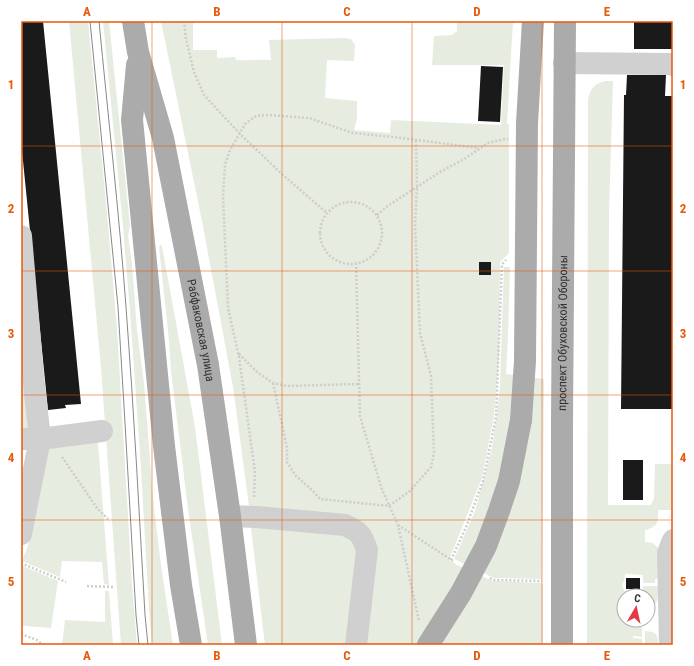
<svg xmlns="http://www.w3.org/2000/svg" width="694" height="666" font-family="'Roboto Condensed',sans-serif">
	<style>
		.green { fill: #e6ecdf }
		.building { fill: #1a1a1a }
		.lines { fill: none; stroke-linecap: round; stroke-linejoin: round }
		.path { stroke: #cdcdcd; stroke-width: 2.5; stroke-dasharray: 2 2; stroke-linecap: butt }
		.minor { stroke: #d0d0d0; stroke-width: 22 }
		.major { stroke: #ababab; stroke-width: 22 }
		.tram { stroke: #888; stroke-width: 1 }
		.major-bridge { stroke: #ababab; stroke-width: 22 }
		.grid { fill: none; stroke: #e8590c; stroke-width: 1; stroke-opacity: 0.55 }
		.labels { text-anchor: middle; stroke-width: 4; stroke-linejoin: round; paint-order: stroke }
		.street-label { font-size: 12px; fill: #333; stroke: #fff }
		.neatline { fill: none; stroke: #e8590c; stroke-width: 1.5 }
		.grid-label { font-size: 13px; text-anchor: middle; font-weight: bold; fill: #e8590c }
	</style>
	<rect width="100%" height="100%" fill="#fff"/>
	<path class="green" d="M69,21h19l19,192 10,116 15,256 5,60h-16l-20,-277z
		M103,21h6l21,205 -2,10 4,28 5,66 7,53 9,116 8,66 12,80h-21l-3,-35 -8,-142 -11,-157 -7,-85z
		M161,21h34l-2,1v28h24v8l18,-1 1,3c12,1 24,-1 35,0l-2,-20 76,-2 6,1 4,6 -1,16 -27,-1 -2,38 32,3v18l-3,11 36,3 1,-13 110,5 3,-60h-72l2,-29 18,-1 5,-4v-10h56l-6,102 2,2v128l-9,9 -1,93 -5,61 -12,62 -33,82 8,5 36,16 49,2 1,4v58h-179l10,-102 -125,-37 -16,-119 -31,-166z
		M606,81h7l-4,130 -1,294h43l3,-7 1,-34h18v46h-15c0,13 1,16 -13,20v12l8,1 5,5v31h-3v4h-12v-8l-18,-1 -1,8h-1l-1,4 1,1 1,4 18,1 1,-6h15c0,10 2,19 -10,20v-10h-24v24h18v17l-9,-1v2l9,1v6h-55l1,-545c2,-11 6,-17 18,-19z
		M160,245l2,1 33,181 27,218h-14l-20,-136 -17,-138 -2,-31 -10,-93z
		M504,267h6l-2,68 -2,39 38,5 -2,200 -48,-1 -40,-19 21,-48 17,-63 4,-27 4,-35z
		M21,386l4,4 3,38 -7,3z
		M95,441l3,2 11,142 -5,-1 -2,-22 -40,-1 -2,16 -38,-16 6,-16 16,-93 2,-4z
		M255,525l90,8 12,13 -6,99h-86l-14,-117z
		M21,565l37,16 -7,47 -26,-2 -4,-1z
		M105,591h4l4,54h-51l3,-25 40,2z
		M645,631c11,1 13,2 13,14h-13z"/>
	<path class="building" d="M21,21h22l38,383 -16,1 1,3 -18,2 -27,-269z
		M634,21h39v28h-39z
		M481,66l22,1 -3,55 -22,-1z
		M627,75h39l-1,21h8v313h-52l3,-314h2z
		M479,262h12v13h-12z
		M623,460h20v40h-20z
		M626,578h14v11h-14z"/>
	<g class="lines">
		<path class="path" d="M184,21l2,18 8,33 10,23 35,38 45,43 43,37
			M320 233a31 31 0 1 1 62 0a31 31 0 1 1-62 0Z
			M377,215l12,-10 51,-33 24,-13 24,-16 17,-4h3
			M356,263l4,153 21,71 17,38 21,96
			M239,354l17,17 17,12 14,3 72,-2
			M273,383l14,65v14l9,14 16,14 8,9 69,7 21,-15 21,-24 3,-14 -3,-77 -11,-43 -5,-109 2,-38 -1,-46
			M62,457l35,51 11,11
			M254,497l1,-25 -16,-115 -11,-49 -5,-111 2,-32 5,-15 15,-26 11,-8 12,-1 41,3 44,15 40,4 86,11
			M398,525l55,36
			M451,560l15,-33 17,-46 13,-64 6,-153 4,-4
			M21,563l45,19
			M490,578l3,2 49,1
			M87,586l26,1
			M21,634l16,6 6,5"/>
		<path class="minor" d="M564,63l106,1 3,1
			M21,236l12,140 7,63 -19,95
			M21,439h19l62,-8
			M230,516l27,1 88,8c15,7 17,10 22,25l-11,95
			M670,645l-2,-92 5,-13"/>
		<g class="major">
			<path id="s1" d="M133,21l5,31 25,86 45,227 22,151 16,129"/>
			<path d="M137,65l-5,55 32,326 17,139 10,60"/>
			<path d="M521,420l4,-59 2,-238 6,-102"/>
			<path id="s2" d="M562,645v-224l3,-400"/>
		</g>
		<path class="tram" d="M90,21l28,286 7,116 11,192 3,30
			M99,21c9,95 20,191 27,286 8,103 13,205 19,308l3,30"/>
		<path class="major-bridge" d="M428,645l33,-52 25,-47 13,-35 10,-30 12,-61"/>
	</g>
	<path class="grid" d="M152,21v624M282,21v624M412,21v624M542,21v624M21,146h652M21,271h652M21,395h652M21,520h652"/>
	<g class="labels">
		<g class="street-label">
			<text dy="4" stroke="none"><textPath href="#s1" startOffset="317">Рабфаковская улица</textPath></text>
			<text dy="4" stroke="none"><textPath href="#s2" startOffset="312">проспект Обуховской Обороны</textPath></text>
		</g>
	</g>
	<rect width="694" height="666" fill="none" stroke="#ffffff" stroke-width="44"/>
	<g transform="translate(636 608) rotate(9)"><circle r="19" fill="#ffffff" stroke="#adadad"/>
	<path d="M0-3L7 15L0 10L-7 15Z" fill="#e63946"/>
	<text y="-6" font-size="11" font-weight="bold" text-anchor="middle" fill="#333333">С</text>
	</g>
	<rect x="22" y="22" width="650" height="622" class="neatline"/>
	<g class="grid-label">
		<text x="87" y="16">A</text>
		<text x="217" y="16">B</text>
		<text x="347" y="16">C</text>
		<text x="477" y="16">D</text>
		<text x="607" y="16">E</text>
		<text x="11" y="89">1</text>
		<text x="683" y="89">1</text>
		<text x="11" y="213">2</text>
		<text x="683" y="213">2</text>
		<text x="11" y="338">3</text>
		<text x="683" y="338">3</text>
		<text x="11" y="462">4</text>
		<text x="683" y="462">4</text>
		<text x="11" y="586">5</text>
		<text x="683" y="586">5</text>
		<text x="87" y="660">A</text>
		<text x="217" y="660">B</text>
		<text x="347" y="660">C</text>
		<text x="477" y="660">D</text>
		<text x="607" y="660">E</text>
	</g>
</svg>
